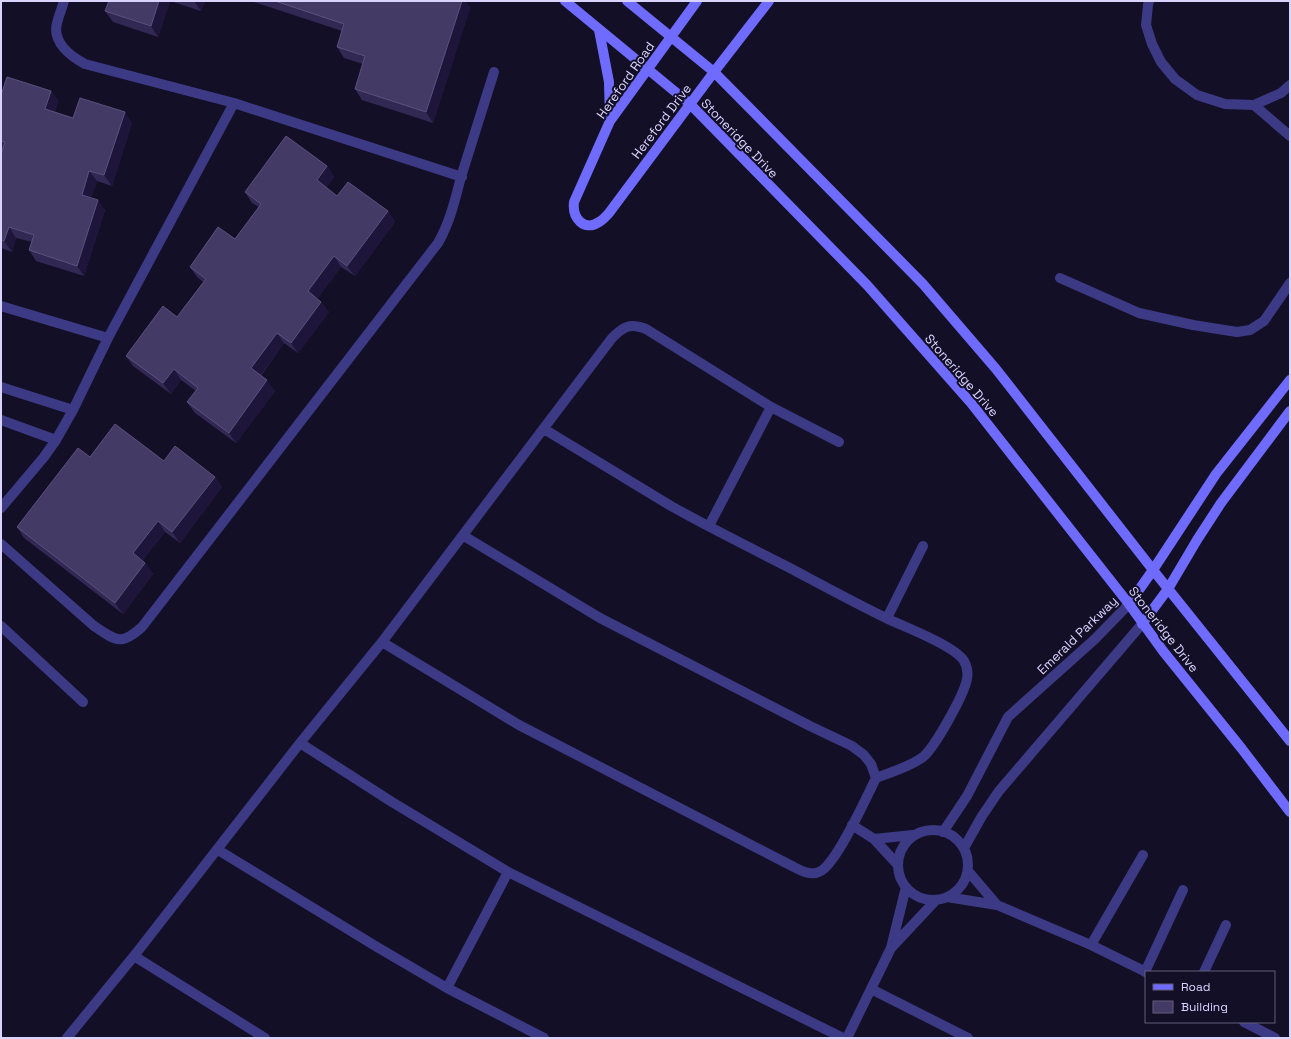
<svg xmlns="http://www.w3.org/2000/svg" width="1291" height="1039" font-family="'Space Grotesk',sans-serif">
	<style>
		.lines { fill: none; stroke-linecap: round; stroke-linejoin: round }
		.lane { stroke: #3d3a85; stroke-width: 10 }
		.street { stroke: #3d3a85; stroke-width: 10 }
		.secondary { stroke: #6f6bff; stroke-width: 10 }
		.wall { fill: #312854 }
		.shaded-wall { fill: #1d163a }
		.building { fill: #433a66; stroke: #5a527e }
		.labels { text-anchor: middle; stroke-width: 4; stroke-linejoin: round; paint-order: stroke }
		.street-label { font-size: 13px; fill: #d9d4ff; stroke: #130f26 }
	</style>
	<rect width="100%" height="100%" fill="#130f26"/>
	<g class="lines">
		<path class="lane" d="M64,1c-2,7 -5,14 -7,22 -5,19 13,33 28,41l149,39 228,74
			M1149,1l-1,4 -2,20 6,19 9,18 14,17 22,16 28,9 29,1 27,-12 9,-8
			M1254,105l36,31
			M1060,278l79,35 54,12 44,7 13,-2 14,-9 26,-38
			M1,306l107,32
			M1,387l72,23
			M1,420l55,20
			M1,508l43,-51 12,-17 17,-30 35,-72 126,-235
			M1,544l93,82c22,15 27,20 48,1l296,-384c12,-21 17,-43 23,-66 11,-35 22,-70 33,-105
			M1,626l82,76"/>
		<path class="street" d="M544,429c43,26 85,52 127,77 39,22 78,41 117,61 34,18 67,36 100,52 17,8 67,27 76,42 3,5 4,12 3,18 -3,16 -32,68 -44,78 -13,10 -32,15 -47,21
			M709,526l62,-119
			M887,618l36,-72
			M382,642l137,83 273,141c8,4 19,11 29,5 17,-10 45,-73 55,-93l-5,-14 -7,-9 -12,-9 -42,-20 -210,-108 -136,-82
			M300,743l92,59 116,70 335,166
			M852,825l22,14 24,26
			M898 865a35 35 0 1 1 70 0a35 35 0 1 1-70 0Z
			M943,832l24,-36 41,-79 87,-78 34,-35
			M874,839l39,-4
			M964,848l18,-32 17,-25 143,-167
			M218,850l159,97 70,41 97,50
			M968,871l29,34
			M947,897l50,8 94,40 55,27
			M1091,945l52,-90
			M892,947l44,-47
			M134,956l131,82
			M1145,972l38,-82
			M1204,972l22,-47
			M447,988l61,-116
			M871,989l97,49
			M1244,1022l31,16
			M67,1038l67,-82 166,-213 82,-101 230,-304c12,-12 18,-15 34,-9l125,78 68,35
			M847,1038l44,-90 15,-61"/>
		<path class="secondary" d="M565,1l125,103 177,181 104,118 158,201 34,47 79,98 48,63
			M627,1l87,71 209,212 73,85 157,201 137,171
			M697,1l-87,120 -36,81c-2,16 10,30 25,20 4,-2 7,-6 10,-9l105,-141 55,-71
			M599,30l10,52 1,39
			M1129,604l24,-34 63,-96 74,-94
			M1142,624l26,-35 29,-49 24,-37 69,-92"/>
	</g>
	<path class="wall" d="M107,1h98l-4,10 -31,-10 -12,36 -45,-15 -8,-11 4,-9z
		M251,1h214l5,7 -37,115 -71,-23 -7,-11 8,-25 -19,-6 -7,-11 5,-16z
		M51,91l7,10 -3,11 18,6 59,5 -20,63 -15,-5 -6,17 14,12 -21,66 -48,-15 -7,-11 3,-8 -16,-4 -4,14 -11,-4v-93l2,-5 -2,-1v-54z
		M327,166l7,11 -8,11 11,8 51,15 7,11 -40,54 -14,-9 -24,32 4,3 8,10 -31,41 -14,-10 -23,33 14,15 -39,52 -41,-30 -8,-11 9,-11 -15,-11 -10,14 -38,-28 -7,-10 51,-39 26,-35 -6,-5 -7,-10 45,-28 24,-32 -7,-4 -7,-11z
		M90,457l74,4 51,16 7,10 -42,56 -15,-11 -23,29 3,2 8,11 -30,40 -99,-76 -7,-11z"/>
	<path class="shaded-wall" d="M159,1h11l-12,36 -7,-11z
		M194,1h11l-4,10z
		M462,1h3l5,7 -37,115 -7,-11z
		M51,91l7,10 -5,19 -8,-11z
		M125,112l7,11 -20,63 -8,-11z
		M327,166l7,11 -10,14 -7,-11z
		M89,171l8,10 -8,24 -7,-10z
		M98,200l7,10 -21,66 -7,-10z
		M388,211l7,11 -40,54 -8,-10z
		M9,227l7,11 -4,14 -8,-11z
		M334,256l7,11 -26,35 -7,-11z
		M321,302l8,10 -31,41 -7,-10z
		M277,333l7,10 -26,36 -7,-11z
		M174,369l7,11 -10,14 -8,-11z
		M267,380l8,11 -39,52 -7,-10z
		M215,477l7,10 -42,56 -8,-11z
		M158,521l7,11 -25,32 -7,-11z
		M145,563l8,11 -30,40 -8,-11z"/>
	<path class="building" d="M109,1h50l-8,25 -46,-15z
		M275,1h187l-36,111 -71,-23 10,-33 -28,-9 7,-23z
		M7,77l44,14 -6,18 28,9 7,-20 45,14 -21,63 -15,-4 -7,24 16,5 -21,66 -48,-16 5,-15 -25,-8 -5,14 -3,-1v-85l4,-13 -4,-1v-46z
		M286,136l41,30 -10,14 20,16 11,-14 40,29 -41,55 -13,-10 -26,35 13,11 -30,41 -14,-10 -26,35 16,12 -38,53 -42,-31 11,-14 -24,-19 -11,14 -37,-27 37,-50 14,11 29,-38 -16,-12 28,-40 17,12 26,-35 -16,-12z
		M115,424l49,37 11,-15 40,31 -43,55 -14,-11 -25,32 12,10 -30,40 -98,-76 61,-79 12,9z"/>
	<g class="labels">
		<g class="street-label">
			<text transform="translate(625 80) rotate(-55)" y="5">Hereford Road</text>
			<text transform="translate(661 121) rotate(-53)" y="5">Hereford Drive</text>
			<text transform="translate(740 138) rotate(46)" y="5">Stoneridge Drive</text>
			<text transform="translate(962 375) rotate(49)" y="5">Stoneridge Drive</text>
			<text transform="translate(1164 629) rotate(52)" y="5">Stoneridge Drive</text>
			<text transform="translate(1077 635) rotate(-44)" y="5">Emerald Parkway</text>
		</g>
	</g>
	<rect width="1291" height="1039" fill="none" stroke="#d9d4ff" stroke-width="4"/>
	<rect x="1145" y="971" width="130" height="52" fill="#130f26" stroke="#625e7d"/>
	<rect x="1153" y="984" width="20" height="6" fill="#6f6bff" stroke="#625e7d"/>
	<text x="1181" y="991" font-size="12" fill="#d9d4ff">Road</text>
	<rect x="1153" y="1001" width="20" height="12" fill="#433a66" stroke="#625e7d"/>
	<text x="1181" y="1011" font-size="12" fill="#d9d4ff">Building</text>
</svg>
